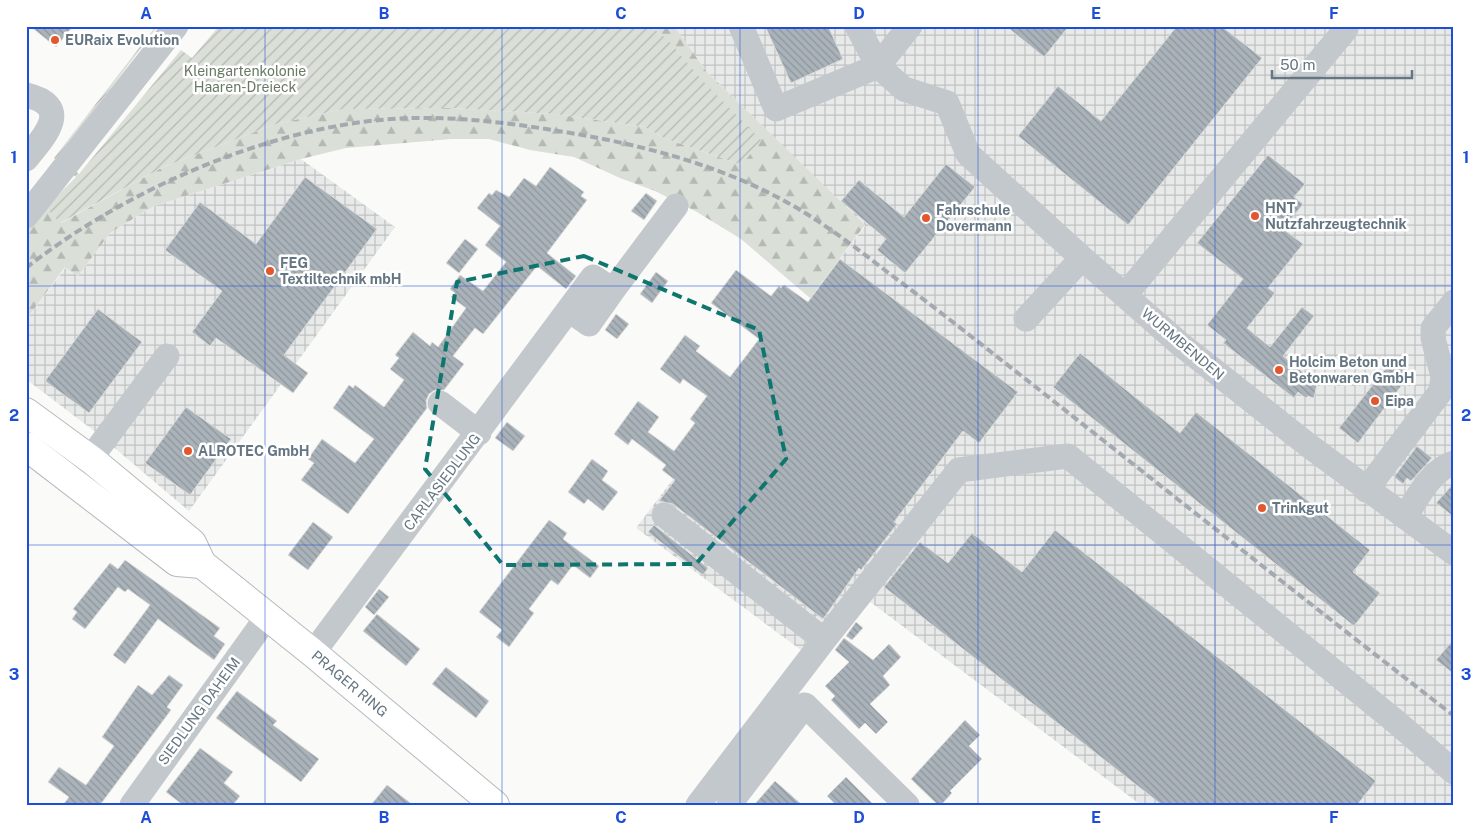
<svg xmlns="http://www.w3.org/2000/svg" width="1480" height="831" font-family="'Public Sans',sans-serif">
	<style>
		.industrial { fill: url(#industrial-grid) }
		.forest { fill: url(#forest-firs) }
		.garden { fill: url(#garden-furrows) }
		.building { fill: url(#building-back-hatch); stroke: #dcdcda }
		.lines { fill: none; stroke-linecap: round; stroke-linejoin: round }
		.major-casing { stroke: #b5babe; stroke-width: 30 }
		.minor { stroke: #c3c8cc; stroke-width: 25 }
		.major { stroke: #fff; stroke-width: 28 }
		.rail { stroke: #a2aab0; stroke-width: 4; stroke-dasharray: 8 4; stroke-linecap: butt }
		.marked { fill: none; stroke: #0f766e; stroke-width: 4; stroke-dasharray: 10 6; stroke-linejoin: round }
		.grid { fill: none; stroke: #1d4ed8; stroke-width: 1; stroke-opacity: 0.55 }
		.poi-dot { fill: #e4572e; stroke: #fff; stroke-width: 2 }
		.labels { text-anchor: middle; stroke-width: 5; stroke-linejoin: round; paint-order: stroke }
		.poi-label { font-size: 14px; font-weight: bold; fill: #657683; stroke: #fff; text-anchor: start }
		.park-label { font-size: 14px; fill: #687a64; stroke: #fff }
		.street-label { font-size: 14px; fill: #657683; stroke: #fff }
		.neatline { fill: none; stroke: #1d4ed8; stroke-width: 2 }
		.grid-label { font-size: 16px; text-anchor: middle; font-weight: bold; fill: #1d4ed8 }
	</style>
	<defs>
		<pattern id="industrial-grid" width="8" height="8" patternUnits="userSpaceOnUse" patternTransform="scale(1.25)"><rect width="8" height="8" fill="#e8e9e9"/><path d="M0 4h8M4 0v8" fill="none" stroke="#c0c1c2"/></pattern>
		<pattern id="forest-firs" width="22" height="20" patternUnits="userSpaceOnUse" patternTransform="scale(1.25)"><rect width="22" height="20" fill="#dadfd7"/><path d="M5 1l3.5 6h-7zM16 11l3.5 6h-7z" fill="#b4b9b4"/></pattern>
		<pattern id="garden-furrows" width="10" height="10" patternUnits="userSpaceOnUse" patternTransform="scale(1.25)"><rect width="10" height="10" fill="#dadfd7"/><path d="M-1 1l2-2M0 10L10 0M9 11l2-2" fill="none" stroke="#b4b9b4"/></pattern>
		<pattern id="building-back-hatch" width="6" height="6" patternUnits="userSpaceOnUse" patternTransform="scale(1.25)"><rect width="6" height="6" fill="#aab3b9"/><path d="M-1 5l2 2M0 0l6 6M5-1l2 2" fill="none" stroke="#8e969c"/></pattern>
	</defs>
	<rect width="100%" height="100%" fill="#fafaf8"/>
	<path class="industrial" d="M674,26h780v779h-313l-272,-204 -49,63 -184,-136 229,-302 -158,-154z
		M301,159l94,68 -206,284 -91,-77 -72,-55v-59l40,-53 12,9 32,-43 44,-27z"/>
	<path class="forest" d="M650,26h24l33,46 158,153 -55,73 -69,-59 -44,-27 -42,-21 -35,-13 -46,-21 -44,-7 -41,-11h-38l-105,9 -45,11 -147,47 -44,27 -32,43 -13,-9 -39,53v-87l20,-26 15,16 102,-56 113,-43 67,-15 109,-1 103,6 90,13 19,11 78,27c-25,-53 -43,-102 -92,-139z"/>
	<path class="garden" d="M156,26h2l-99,130 20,18 102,-124 11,8 27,-32h431l18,14 33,39 60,61 -19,25 -78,-27 -19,-11 -90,-13 -103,-6 -109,1 -67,15 -113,43 -103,56 -14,-16 30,-30 -22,-19z"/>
	<path class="building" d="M30,26h43l-17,21z
		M765,26h63l15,33 -52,24z
		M1006,26h63l-25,31z
		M1177,26h44l41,32 -134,167 -110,-89 40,-50 43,35z
		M1268,155l37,29 -11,13 9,7 -20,25 20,15 -35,44 7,5 -28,35 23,19 32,-40 12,9 -31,40 34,28 -3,14 -6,-2 -2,2 -8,-6 -4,6 -71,-55 3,-3 -19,-15 36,-46 -46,-36z
		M946,164l29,23 -70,86 -28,-23 9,-11 -45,-38 18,-21 45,37z
		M550,167l34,25 -3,4 6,4 -40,53 29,23 -10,13 -29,-23 -54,68 -8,-6 -22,28 11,8 -20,26h-9l-6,4 -3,7 1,7 -79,106 -47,-34 13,-17 -6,-4 14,-20 33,24 19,-24 -41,-31 16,-23 4,3 2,-3 29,22 20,-27 -14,-11 9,-11 -4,-3 18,-23 17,14 2,-4 6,5 28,-39 -15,-11 4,-4 -5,-4 10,-14 23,16 23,-29 -21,-17 15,-19 -23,-18 12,-15 3,2 4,-5 13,7 15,-19 12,8z
		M305,177l72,52 -93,126 24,18 -15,20 -77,-55 -6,8 -18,-14 30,-41 -57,-41 35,-48 56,42z
		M646,193l11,8 -13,19 -13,-9z
		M465,239l13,10 -19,24 -13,-10z
		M840,259l178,133 -39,51 -16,-12 -69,91 3,2 -36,46 -2,-2 -36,51 -150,-115 -14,-3 16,-21 -13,-10 4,-5 -34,-26 -4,6 -14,-11 24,-33 21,16 -11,15 26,19 21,-28 -5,-4 17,-23 -24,-17 -3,5 -20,-15 25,-34 15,11 -4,5 34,26 29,-38 -48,-36 25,-33 35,26 8,-10 2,2 3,-3 24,17z
		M656,272l12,9 -16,22 -12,-9z
		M98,309l44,33 -53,71 -44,-32z
		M616,314l13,10 -12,15 -12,-9z
		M1080,353l100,80 16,-21 174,138 -17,22 27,21 -26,33 -301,-239z
		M1393,359l18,14 -53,70 -19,-15z
		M186,407l45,32 -41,56 -45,-32z
		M507,422l18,14 -12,15 -18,-13z
		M1417,446l15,12 -21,23 -4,-3 -4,6 -9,-7z
		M592,459l16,12 -6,9 16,12 -15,19 -15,-12 -4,5 -16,-12z
		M1454,483v34l-18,-14z
		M549,520l18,13 -4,6 36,27 -9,12 -17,-13 -15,20 -7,-5 -22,29 5,4 -25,34 -13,-10 6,-7 -23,-18z
		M313,522l20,15 -25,33 -20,-15z
		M654,525l54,43 -5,7 -55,-43z
		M1055,530l321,251 -19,24h-195l-278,-218 36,-45 28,21 24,-30 50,39z
		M125,560l95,68 -6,8 11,8 -11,16 -56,-41 -33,45 -12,-9 37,-50 -22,-16 -3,3 -7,-5 -33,42 -13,-10 5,-7 -4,-3 37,-46 8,6z
		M379,589l10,8 -15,18 -9,-8z
		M377,614l43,35 -14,17 -43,-35z
		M856,622l7,6 -11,12 -6,-4z
		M844,638l29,22 16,-16 12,13 -18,19 7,9 -20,19 18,18 -12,12 -11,-11 -6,6 -28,-29 4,-4 -10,-10 24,-24 -14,-12z
		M1454,639v35l-18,-14z
		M446,667l43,34 -13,17 -44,-34z
		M169,675l14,10 -16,22 4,3 -71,95h-37l6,-8 -21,-15 11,-15 27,18 28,-39 -12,-9 36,-52 14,10z
		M237,691l40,30 -4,4 46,34 -18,23 -85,-64z
		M965,720l15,15 -11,11 13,13 -32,32 2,2 -11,12h-3l-27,-26z
		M200,748l33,24 -9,11 16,13 -7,9h-50l-17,-13z
		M846,777l28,28h-38l-9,-9z
		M775,781l27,24h-48z
		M387,785l26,20h-42z"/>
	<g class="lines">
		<g class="major-casing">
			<g id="major">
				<path id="s1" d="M26,412l67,49 99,82 10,21 111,89 182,152"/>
				<path d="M26,446l151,116 25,2"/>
			</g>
		</g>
		<path class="minor" d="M741,26l35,83 102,-43 32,-40
			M857,26l21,40 26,23 43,14 21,51 114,104 97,85 129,102 146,108
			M26,95c47,11 19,41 0,64
			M26,216l150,-190
			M1125,295l221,-266
			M569,310l20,14 24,-34
			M1026,319l56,-61
			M440,403l39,30
			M90,459l77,-103
			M1366,490l75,-99 2,-14 -10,-39v-10l21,-26
			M664,515l160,125
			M1405,517c12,-18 26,-48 49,-54
			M313,653l280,-376 20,13 63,-84
			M132,805l135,-188
			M698,805l126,-165 135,-170 109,-14 327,265 59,51
			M729,805l76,-100 102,100"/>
		<use href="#major" class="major"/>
		<path class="rail" d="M26,268c103,-81 257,-148 389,-150 58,-1 116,8 173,18 64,12 130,30 189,61 39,20 74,47 109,74 51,38 101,78 151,117 139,110 277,219 417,328"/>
	</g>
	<path class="marked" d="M584,256l175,74 27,129 -90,105 -193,1 -78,-96 32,-187z"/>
	<path class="grid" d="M265,26v779M502,26v779M740,26v779M978,26v779M1215,26v779M26,286h1428M26,545h1428"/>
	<g class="poi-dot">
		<circle cx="55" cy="40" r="5"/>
		<circle cx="1255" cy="216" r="5"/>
		<circle cx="926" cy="218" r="5"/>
		<circle cx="270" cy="271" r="5"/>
		<circle cx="1279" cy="370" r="5"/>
		<circle cx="1375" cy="401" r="5"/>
		<circle cx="188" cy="451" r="5"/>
		<circle cx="1262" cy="508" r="5"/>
	</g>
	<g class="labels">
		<g class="poi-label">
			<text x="65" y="45">EURaix Evolution</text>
			<text x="1265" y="213">HNT<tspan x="1265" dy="16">Nutzfahrzeugtechnik</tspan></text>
			<text x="936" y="215">Fahrschule<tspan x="936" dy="16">Dovermann</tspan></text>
			<text x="280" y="268">FEG<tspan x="280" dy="16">Textiltechnik mbH</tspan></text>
			<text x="1289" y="367">Holcim Beton und<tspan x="1289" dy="16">Betonwaren GmbH</tspan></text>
			<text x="1385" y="406">Eipa</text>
			<text x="198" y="456">ALROTEC GmbH</text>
			<text x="1272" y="513">Trinkgut</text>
		</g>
		<g class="park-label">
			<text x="245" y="76">Kleingartenkolonie<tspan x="245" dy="16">Haaren-Dreieck</tspan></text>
		</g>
		<g class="street-label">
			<text transform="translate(1183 344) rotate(40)" y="5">WURMBENDEN</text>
			<text transform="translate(442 482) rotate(-53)" y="5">CARLASIEDLUNG</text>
			<text dy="5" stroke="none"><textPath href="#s1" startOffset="425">PRAGER RING</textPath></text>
			<text transform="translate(199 711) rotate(-54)" y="5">SIEDLUNG DAHEIM</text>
		</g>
	</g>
	<rect width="1480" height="831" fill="none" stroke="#ffffff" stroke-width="55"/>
	<path d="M1272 70v8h140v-8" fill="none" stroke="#657683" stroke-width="2.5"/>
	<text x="1280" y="70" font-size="15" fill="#657683" stroke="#ffffff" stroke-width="4" paint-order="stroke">50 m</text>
	<rect x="28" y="28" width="1424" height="776" class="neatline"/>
	<g class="grid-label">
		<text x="146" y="19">A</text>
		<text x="384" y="19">B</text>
		<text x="621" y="19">C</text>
		<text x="859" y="19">D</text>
		<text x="1096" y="19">E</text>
		<text x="1334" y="19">F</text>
		<text x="14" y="163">1</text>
		<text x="1466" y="163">1</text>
		<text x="14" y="421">2</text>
		<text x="1466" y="421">2</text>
		<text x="14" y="680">3</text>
		<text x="1466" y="680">3</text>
		<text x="146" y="823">A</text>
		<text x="384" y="823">B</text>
		<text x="621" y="823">C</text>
		<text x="859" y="823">D</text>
		<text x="1096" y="823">E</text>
		<text x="1334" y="823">F</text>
	</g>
</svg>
